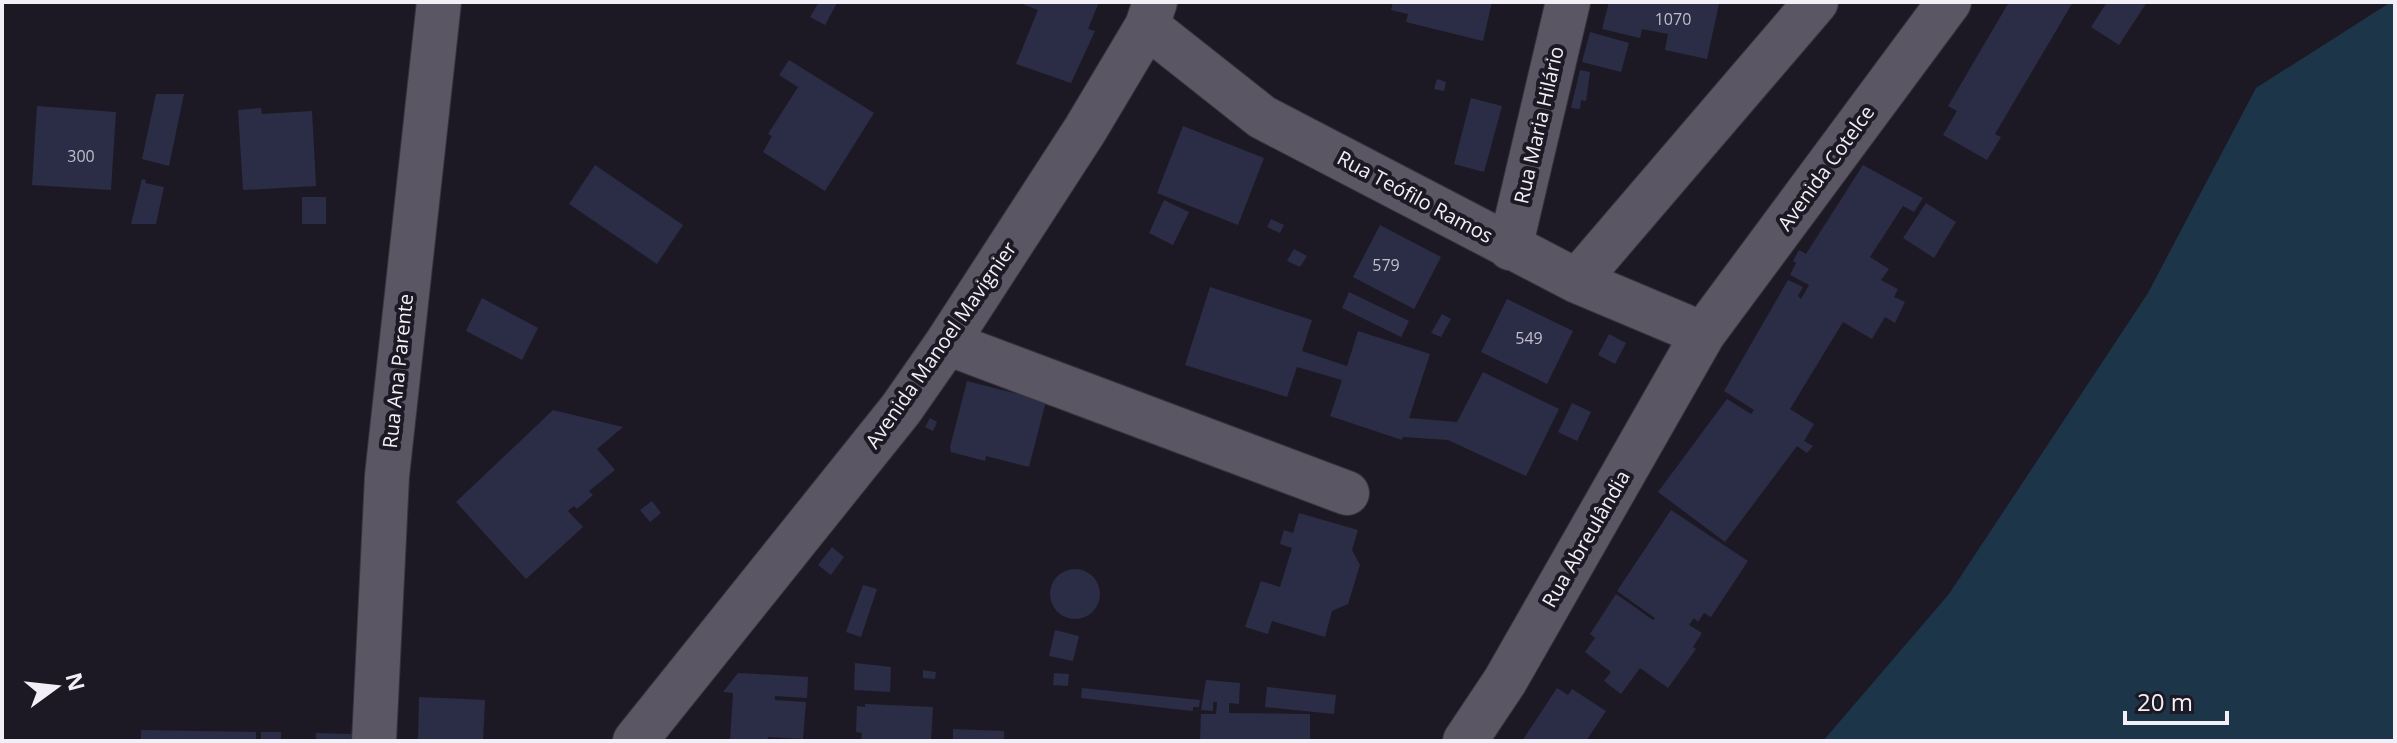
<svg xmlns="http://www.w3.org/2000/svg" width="2397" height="743" font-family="'Open Sans',sans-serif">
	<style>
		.water { fill: #1d3548 }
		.building { fill: #2b2c46 }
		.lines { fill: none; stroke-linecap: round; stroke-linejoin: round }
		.minor-casing { stroke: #36333c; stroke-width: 46 }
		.minor { stroke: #5b5663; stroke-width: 44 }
		.labels { text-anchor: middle; stroke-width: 8; stroke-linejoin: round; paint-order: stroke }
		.number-label { font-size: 16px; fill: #c0becb }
		.street-label { font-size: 20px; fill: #f2eff7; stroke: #1d1924 }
	</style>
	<rect width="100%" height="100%" fill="#1d1924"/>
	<path class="water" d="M2391,2h4v739h-572l126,-147 199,-301 108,-205z"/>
	<path class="building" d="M819,2l18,1 -12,22 -15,-8z
		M1017,2h82l-11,27 7,2 -24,52 -55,-19 22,-54z
		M1393,2h99l-9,39 -77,-19 2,-8 -17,-4z
		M1609,2h101l9,2 -12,55 -42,-9 3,-16 -26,-5 -2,9 -38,-9z
		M2009,2h64l-78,132 6,3 -14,23 -44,-25 14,-24 -9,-5z
		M2107,2h40l-28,43 -28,-18z
		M1590,32l39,11 -8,29 -39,-10z
		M789,60l85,53 -49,78 -62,-39 9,-16 -4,-2 30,-47 -19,-12z
		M1580,70l10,2 -4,29 -5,-1 -1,9 -9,-1z
		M1437,79l9,3 -2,9 -10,-2z
		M156,94h28l-15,72 -27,-7z
		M1471,98l31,8 -18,66 -30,-8z
		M37,106l79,6 -5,78 -79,-5z
		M261,108l1,6 50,-3 4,75 -73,4 -5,-80z
		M1183,126l81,32 -26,67 -81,-32z
		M595,165l88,60 -26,39 -88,-60z
		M1863,165l60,33 -9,14 -11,-6 -33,51 19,12 -8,11 17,9 -4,8 11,5 -10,21 -10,-6 -13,22 -29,-17 -53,87 24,15 -10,17 9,5 -6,7 -10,-7 -72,96 -67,-50 69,-93 24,15 3,-4 -30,-19 64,-111 15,7 -5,9 3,3 8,-14 -19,-10 6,-12 -3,-2 6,-11 7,4z
		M142,179l4,1 -1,3 19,4 -8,37h-25z
		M302,197h24v27h-24z
		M1164,200l25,12 -16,33 -24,-12z
		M1926,203l30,19 -22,36 -31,-20z
		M1271,219l13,6 -4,8 -13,-6z
		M1380,225l61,32 -27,52 -61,-32z
		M1294,249l13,7 -7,11 -13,-6z
		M1210,287l102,33 -10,31 45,15 11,-35 72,23 -21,64 48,4 26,-50 76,37 -33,67 -78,-36 -45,-3 -1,3 -72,-24 12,-36 -45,-13 -10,30 -102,-32z
		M1349,292l60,29 -8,16 -59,-29z
		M482,298l56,30 -16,32 -56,-29z
		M1507,299l66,32 -26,53 -66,-32z
		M1442,314l9,5 -10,18 -10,-4z
		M1609,334l17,9 -11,21 -17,-9z
		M967,381l79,20 -17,66 -43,-11 -1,5 -34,-9 -1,-5z
		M1572,403l19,9 -14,29 -19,-9z
		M553,410l70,17 -26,22 18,21 -26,21 4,4 -16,14 -3,-3 -6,5 15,16 -57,52 -70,-77z
		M930,418l7,4 -4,9 -8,-4z
		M652,501l9,12 -11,9 -10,-12z
		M1671,510l77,51 -37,56 -7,-4 -6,9 -4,-4 -5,7 13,8 -9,14 3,2 -28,39 -28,-20 -19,26 -17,-13 7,-9 -26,-20 10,-14 -5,-4 26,-40 37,26 2,-2 -38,-27z
		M1299,513l59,17 -6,20 8,15 -12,39 -16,7 -7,26 -53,-16 -4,13 -23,-7 16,-46 19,6 12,-39 -12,-4 4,-14 9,3z
		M832,547l12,10 -13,18 -13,-10z
		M1050 594a25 25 0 1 1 50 0a25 25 0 1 1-50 0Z
		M863,585l14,4 -16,48 -15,-5z
		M1055,630l24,6 -6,25 -24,-5z
		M855,663l36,4 -1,25 -36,-2z
		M923,670l13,2 -1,7 -12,-1z
		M738,673l70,4 -1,21 -32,-2v4l31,2 -3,37 -35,-2 -1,4h-37l3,-48 -10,-1z
		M1054,673l15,1 -1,12 -15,-1z
		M1206,680l34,3 -1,21 -10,-1v10l81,1v27h-110l1,-27h15l1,-12h-4v9l-12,-1z
		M1267,687l69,8 -2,19 -69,-7z
		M1082,688l118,12 -1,7h-6v4l-19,-2 -93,-11z
		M1557,688l11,7 4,-6 34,22 -20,30h-64z
		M419,697l66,3 -2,41h-65z
		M865,704l68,3 -2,34h-70l1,-8 -6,-1 1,-26 8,1z
		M953,729l51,2v10h-51z
		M141,730l115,2v9h-115z
		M261,732h20v9h-20z
		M316,733l37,1v7h-37z"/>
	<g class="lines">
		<g class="minor-casing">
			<path id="minor" d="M1147,26l115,91 315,164 126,53
				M1510,248l58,-246
				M1577,281l239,-279
				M947,343l400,150
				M374,741l13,-265 52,-474
				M635,741l266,-332 46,-66 138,-213 62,-104 8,-24
				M1465,741l40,-60 198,-347 246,-332"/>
		</g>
		<use href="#minor" class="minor"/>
	</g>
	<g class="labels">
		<g class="number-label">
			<text x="1673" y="25">1070</text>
			<text x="81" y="162">300</text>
			<text x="1386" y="271">579</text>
			<text x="1529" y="344">549</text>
		</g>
		<g class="street-label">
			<text transform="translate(1539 125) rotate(-77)" y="7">Rua Maria Hilário</text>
			<text transform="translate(1826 168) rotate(-54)" y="7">Avenida Cotelce</text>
			<text transform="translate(1415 197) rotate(28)" y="7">Rua Teófilo Ramos</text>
			<text transform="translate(941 345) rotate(-55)" y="7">Avenida Manoel Mavignier</text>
			<text transform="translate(398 371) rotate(-84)" y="7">Rua Ana Parente</text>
			<text transform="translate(1586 539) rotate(-60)" y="7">Rua Abreulândia</text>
		</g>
	</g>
	<rect width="2397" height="743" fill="none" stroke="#f2eff7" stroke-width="8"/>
	<g transform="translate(56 687) rotate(75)" stroke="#1d1924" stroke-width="6" paint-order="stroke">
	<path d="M0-6L14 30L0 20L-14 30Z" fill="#f2eff7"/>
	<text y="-12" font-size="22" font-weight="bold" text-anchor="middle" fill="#f2eff7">N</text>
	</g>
	<path d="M2125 711v12h102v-12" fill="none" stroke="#f2eff7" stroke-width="4"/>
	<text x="2137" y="711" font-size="24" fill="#f2eff7" stroke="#1d1924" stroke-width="6" paint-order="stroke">20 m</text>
</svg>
